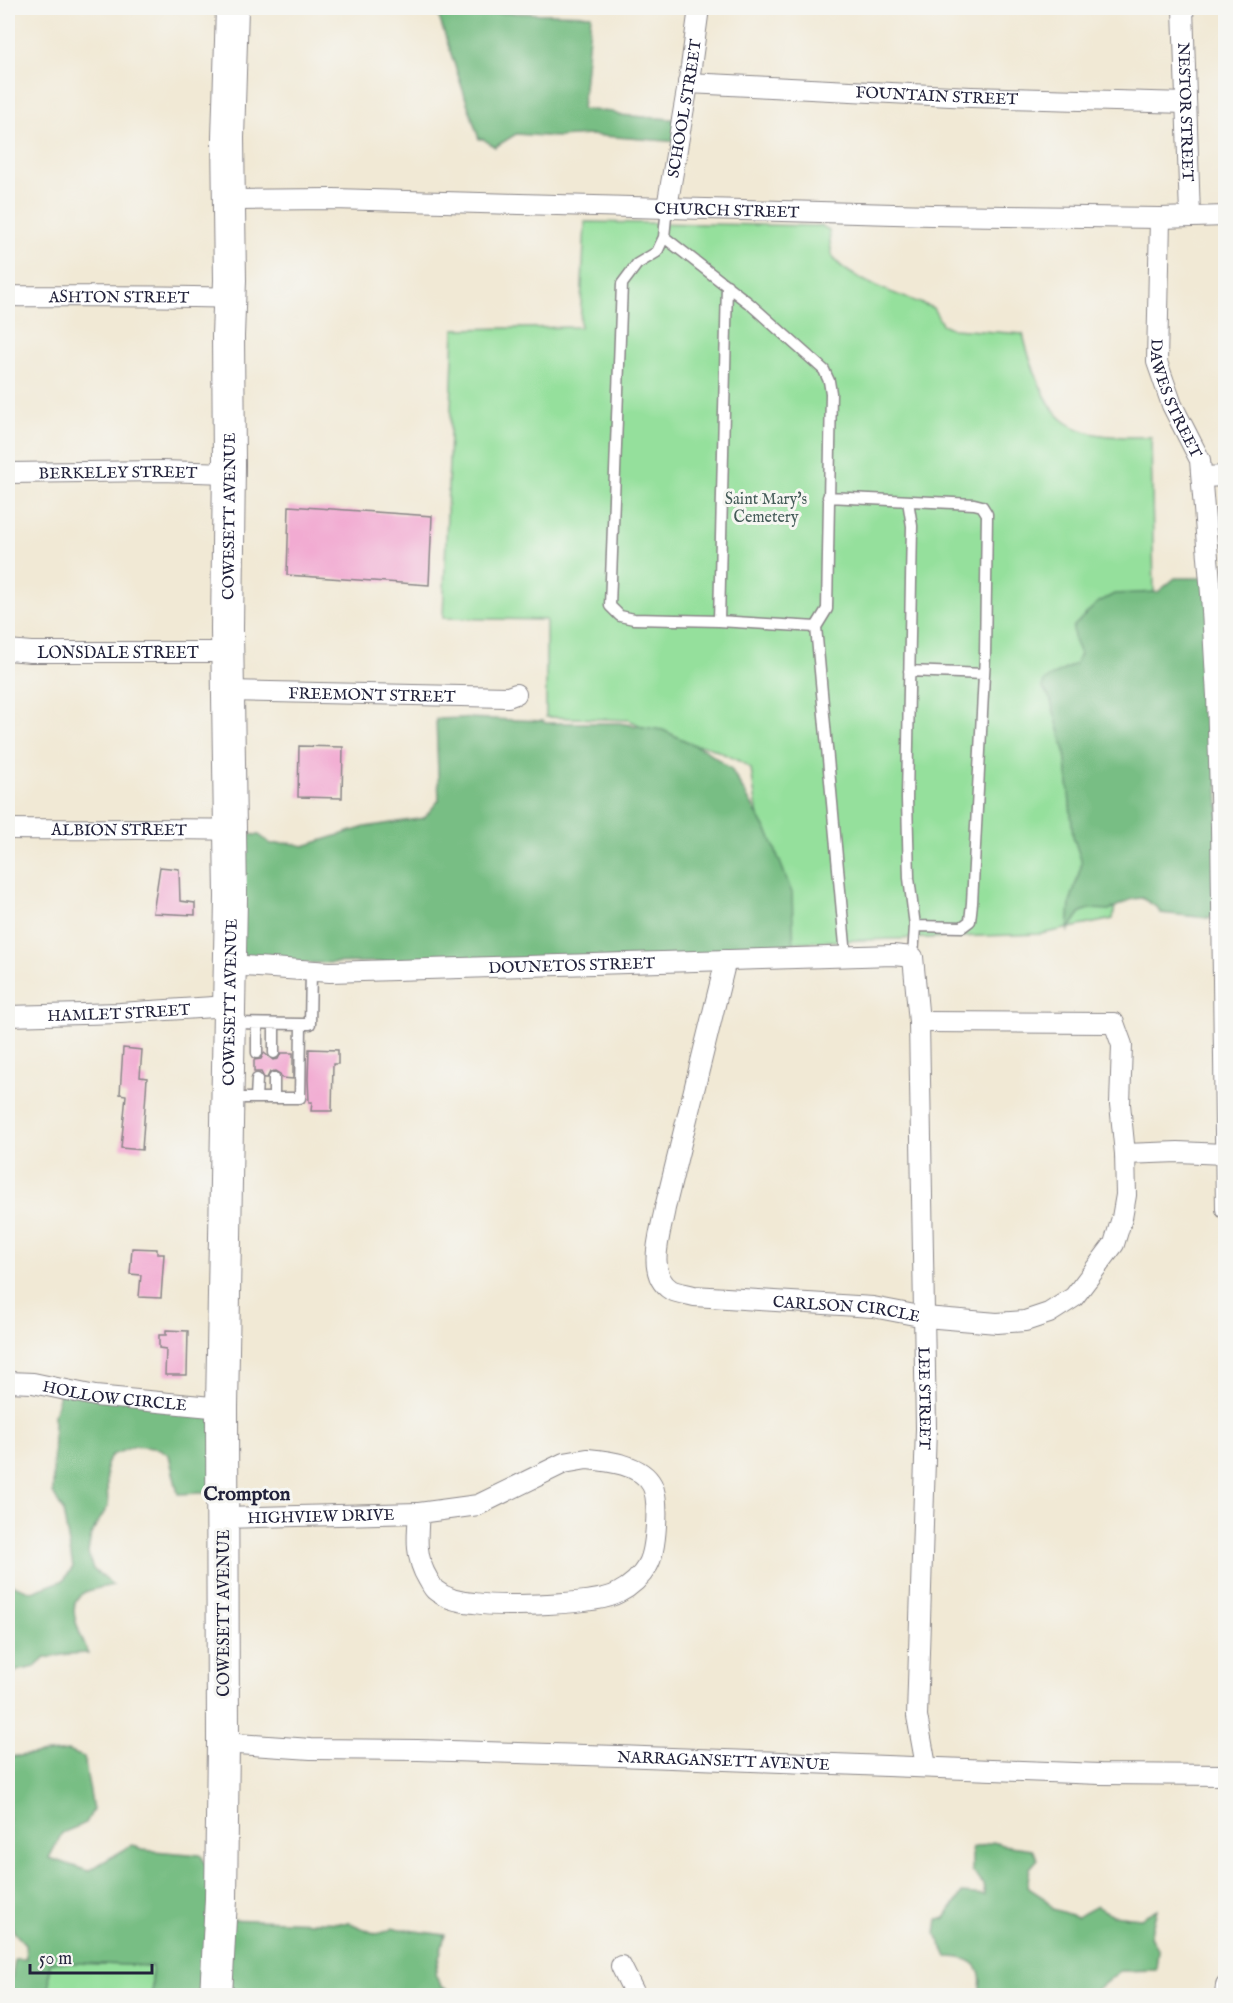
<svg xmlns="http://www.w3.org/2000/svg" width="1233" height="2003" font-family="'IM FELL English',serif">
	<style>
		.green { fill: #95e09c; stroke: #5c816c; stroke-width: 1.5 }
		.forest { fill: #78be84; stroke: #4d7060; stroke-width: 1.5 }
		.building { fill: #f2abd2 }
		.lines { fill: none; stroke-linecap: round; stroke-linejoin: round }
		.service-casing { stroke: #8a8688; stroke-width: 13 }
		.minor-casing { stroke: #8a8688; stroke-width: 22 }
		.primary-casing { stroke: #8a8688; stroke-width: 34 }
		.service { stroke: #fff; stroke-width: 10 }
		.minor { stroke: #fff; stroke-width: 20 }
		.primary { stroke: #fff; stroke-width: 32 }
		.labels { text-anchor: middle; stroke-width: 6; stroke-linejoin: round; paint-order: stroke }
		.street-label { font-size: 16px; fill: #22223b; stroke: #f6f6f2 }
		.park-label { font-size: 16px; fill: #445b58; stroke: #f6f6f2 }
		.quarter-label { font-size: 20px; font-weight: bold; fill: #22223b; stroke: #f6f6f2 }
	</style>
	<rect width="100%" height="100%" fill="#f6f6f2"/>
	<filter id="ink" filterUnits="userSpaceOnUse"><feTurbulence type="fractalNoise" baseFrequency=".0167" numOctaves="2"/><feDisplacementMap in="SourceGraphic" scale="12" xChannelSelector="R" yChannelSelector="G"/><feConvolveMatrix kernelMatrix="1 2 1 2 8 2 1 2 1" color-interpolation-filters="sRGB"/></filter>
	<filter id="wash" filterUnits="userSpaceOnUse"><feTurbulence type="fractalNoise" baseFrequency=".008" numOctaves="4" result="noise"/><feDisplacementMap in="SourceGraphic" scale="24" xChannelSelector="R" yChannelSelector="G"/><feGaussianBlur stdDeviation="1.35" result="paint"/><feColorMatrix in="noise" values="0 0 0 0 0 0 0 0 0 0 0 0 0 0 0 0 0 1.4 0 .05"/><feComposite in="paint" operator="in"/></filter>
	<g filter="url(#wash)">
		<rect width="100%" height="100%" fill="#f1e9d5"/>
		<path class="green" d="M585,222l237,4 7,4c1,8 1,20 4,27 14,23 76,41 100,51l9,16 11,5 70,5c4,18 9,32 16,49 5,11 10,23 19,32 22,24 63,22 93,22l4,210 -42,272 -72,15 -265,9 -25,-174 -10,-7 -34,-16 -29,-2 -49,-24 -83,-3v-97l-103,-2 11,-289 126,-2z
			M49,1962l104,4 -1,29 -103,1z"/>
		<path class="forest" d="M436,8h33l1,4 121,3 -9,94 30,3 7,3 64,5 -4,22 -89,-7 -32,2 -42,-3 -21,13 -12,-8h-4z
			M1175,578h35l13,333 -15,7 -48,-5 -2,-5 -16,-10 -10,1 -23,11 -19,-1 -9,3 -13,19 2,-28 12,-40 -9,-27 -8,-85 -15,-53 -8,-11 3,-7 30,-16 5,-10 -6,-14 -1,-13 24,-24 17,-9 44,-2z
			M466,718l77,3 2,2h74l44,7 42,20 26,19 39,67 22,57 2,64 -567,7 -1,-131 33,2 12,9 19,-1 14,3 61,-19 59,-9 15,-18 -3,-81z
			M61,1390l159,17 2,85 -44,2 -9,-39 -9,-6 -25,-3 -23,9 -6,9 2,42 -17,28 -3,19 5,16 20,16c-9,2 -20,4 -28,7 -23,10 -3,46 3,61l-20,1 -23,4 -10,9 -19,4 -8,12v-100l24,9 32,-12 9,-13 -10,-56 -10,-18 1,-78z
			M68,1751l16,6 9,53 -7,13 -24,10 -13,25 39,13 44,-26 5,1v2l5,2 59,5 15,30 5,34 129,4 26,11 12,-3 5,-3 52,7 -10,39 7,13 10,4 2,4h-302v-29l-102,-4 -1,33h-37l-1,-11 4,-25h11l-1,-15 -11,-12 -6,-19v-156z
			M993,1842l9,3 30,4 6,10 -8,9 -3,19 17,11 9,11 24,8 20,-11 15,9 29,3 16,-9 -7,28 8,13 -2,20 -36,1 -30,24h-111c6,-28 -4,-38 -32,-38l-11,-23 2,-14 7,-2 17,-25 23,2 -2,-11 -11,-13v-23z"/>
		<g id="blocks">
			<path class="building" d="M289,506l143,10 -3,69 -142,-10z
				M299,746l44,1 -1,51 -44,-1z
				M160,867l19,2 1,32 15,2v12l-42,-2z
				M123,1048l19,2 -2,27 7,1 -5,72 -21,-2 5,-53 -6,-1z
				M309,1049l29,1v14h-5l-1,47h-21l1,-9h-3l-1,-23z
				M264,1053l9,7 5,-1 3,-6h12v26l-11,-1 -2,-4 -5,-3 -5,1 -3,6h-3l-3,-6h-7v-12l7,-1z
				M132,1248l25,1v5h7l-3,44 -22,-1 2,-22 -11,-1z
				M166,1330l22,1 -1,44h-22l1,-26 -7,-1v-13h7z"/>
		</g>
	</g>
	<g filter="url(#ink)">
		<use href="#blocks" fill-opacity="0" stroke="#8a8688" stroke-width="1.5"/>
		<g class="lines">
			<g class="service-casing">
				<path id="service" d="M667,207l-3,30 -7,15 -20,12 -15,20 -12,322 10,10 14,3 85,2 97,6
					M664,237l86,67 74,66 5,11 2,12 -4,216 -11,18 30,329
					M828,497l146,7 8,2 5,8 -2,142 -13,247 -2,18 -8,6 -47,-1 -6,-48 -2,-79 5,-273 -4,-25
					M719,621l8,-336
					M909,671l75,3
					M913,957l2,-31
					M301,1024h9l1,-53
					M257,1053v-29
					M274,1053v-29
					M274,1078v20
					M231,1098h69l1,-74 -69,-1
					M256,1098l1,-19"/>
			</g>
			<g class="minor-casing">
				<g id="minor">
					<path id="s1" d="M1183,8l7,208"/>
					<path id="s2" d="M688,83l283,14 215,6"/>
					<path id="s3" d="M229,200l104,-1 598,16 229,3 66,-2"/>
					<path id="s4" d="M667,207l24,-140 8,-59"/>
					<path id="s5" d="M1160,218l-3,144 15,43 28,55 11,134 6,102 4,131 5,382"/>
					<path id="s6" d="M8,296c74,1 148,-1 222,2"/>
					<path id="s7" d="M8,473l153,-2 68,2"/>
					<path d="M1202,477l24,-1"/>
					<path id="s8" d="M8,650l23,2h197"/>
					<path id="s9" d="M228,691l280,6 8,-3"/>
					<path id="s10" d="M8,829c74,1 148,-1 222,1"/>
					<path id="s11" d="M726,960l-61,248c-4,24 -20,66 6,82 6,3 16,4 23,6l179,11 52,10 72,6 28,-2 24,-8 25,-16 40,-53 8,-26 4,-23 -1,-41 -5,-50 2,-59 -8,-22 -195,-1"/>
					<path id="s12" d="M230,965l100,7 563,-17 20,2 6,65 7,406 -9,288 9,50"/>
					<path id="s13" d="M8,1016l112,-3 109,-7"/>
					<path d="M1125,1154l53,-2 46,2"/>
					<path id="s14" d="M8,1382l25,1 62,13 127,12"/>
					<path d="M587,1459c21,2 54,5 65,26 8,15 4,66 -4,80 -7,12 -18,22 -30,28 -21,12 -118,14 -144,10 -14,-1 -28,-4 -39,-13 -3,-3 -5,-8 -7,-11 -13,-21 -11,-42 -9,-66l59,-8 86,-42z"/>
					<path id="s15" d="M222,1518l197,-5"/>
					<path id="s16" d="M223,1743l88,6 107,1 200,6 482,18 126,1"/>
					<path d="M621,1966l15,30"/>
					<path d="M1225,1996l1,-11"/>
				</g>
			</g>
			<g class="primary-casing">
				<g id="primary">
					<path id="s17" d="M216,1996l5,-97 2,-156 -1,-335 9,-511 -4,-268 2,-165 -1,-128 2,-56 -2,-142 4,-130"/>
				</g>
			</g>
			<use href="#service" class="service"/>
			<use href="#minor" class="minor"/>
			<use href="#primary" class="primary"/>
		</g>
	</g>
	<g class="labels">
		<g class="street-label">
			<text dy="6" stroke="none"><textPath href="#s2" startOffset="249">FOUNTAIN STREET</textPath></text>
			<text dy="6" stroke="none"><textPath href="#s4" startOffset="100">SCHOOL STREET</textPath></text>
			<text dy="6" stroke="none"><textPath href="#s1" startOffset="104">NESTOR STREET</textPath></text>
			<text dy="6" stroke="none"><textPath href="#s3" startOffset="498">CHURCH STREET</textPath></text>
			<text dy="6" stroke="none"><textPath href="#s6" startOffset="111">ASHTON STREET</textPath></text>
			<text dy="6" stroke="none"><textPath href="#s5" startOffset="184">DAWES STREET</textPath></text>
			<text dy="6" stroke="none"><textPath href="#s7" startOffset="110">BERKELEY STREET</textPath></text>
			<text dy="6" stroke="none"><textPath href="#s17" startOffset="1480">COWESETT AVENUE</textPath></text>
			<text dy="6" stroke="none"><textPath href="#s8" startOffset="110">LONSDALE STREET</textPath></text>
			<text dy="6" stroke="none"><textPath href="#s9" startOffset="144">FREEMONT STREET</textPath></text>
			<text dy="6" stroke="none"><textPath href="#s10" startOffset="111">ALBION STREET</textPath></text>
			<text dy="6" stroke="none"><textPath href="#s12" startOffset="342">DOUNETOS STREET</textPath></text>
			<text dy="6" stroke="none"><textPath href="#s17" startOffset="994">COWESETT AVENUE</textPath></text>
			<text dy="6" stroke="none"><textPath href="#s13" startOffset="111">HAMLET STREET</textPath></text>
			<text dy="6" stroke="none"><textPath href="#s11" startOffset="520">CARLSON CIRCLE</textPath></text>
			<text dy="6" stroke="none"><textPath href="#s14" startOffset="108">HOLLOW CIRCLE</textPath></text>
			<text dy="6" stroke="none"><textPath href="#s12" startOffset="1125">LEE STREET</textPath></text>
			<text dy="6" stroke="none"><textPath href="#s15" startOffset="99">HIGHVIEW DRIVE</textPath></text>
			<text transform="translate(223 1613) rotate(-90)" y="6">COWESETT AVENUE</text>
			<text dy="6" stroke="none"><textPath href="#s16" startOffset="501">NARRAGANSETT AVENUE</textPath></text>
		</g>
		<g class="park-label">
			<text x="766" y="504">Saint Mary's<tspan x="766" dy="18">Cemetery</tspan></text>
		</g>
		<g class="quarter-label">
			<text x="247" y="1500">Crompton</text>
		</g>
	</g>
	<rect width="1233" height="2003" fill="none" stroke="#f6f6f2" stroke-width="30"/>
	<path d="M30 1964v9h122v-9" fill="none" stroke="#22223b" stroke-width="3"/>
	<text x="39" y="1964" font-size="18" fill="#22223b" stroke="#f6f6f2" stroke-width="4.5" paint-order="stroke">50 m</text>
</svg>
